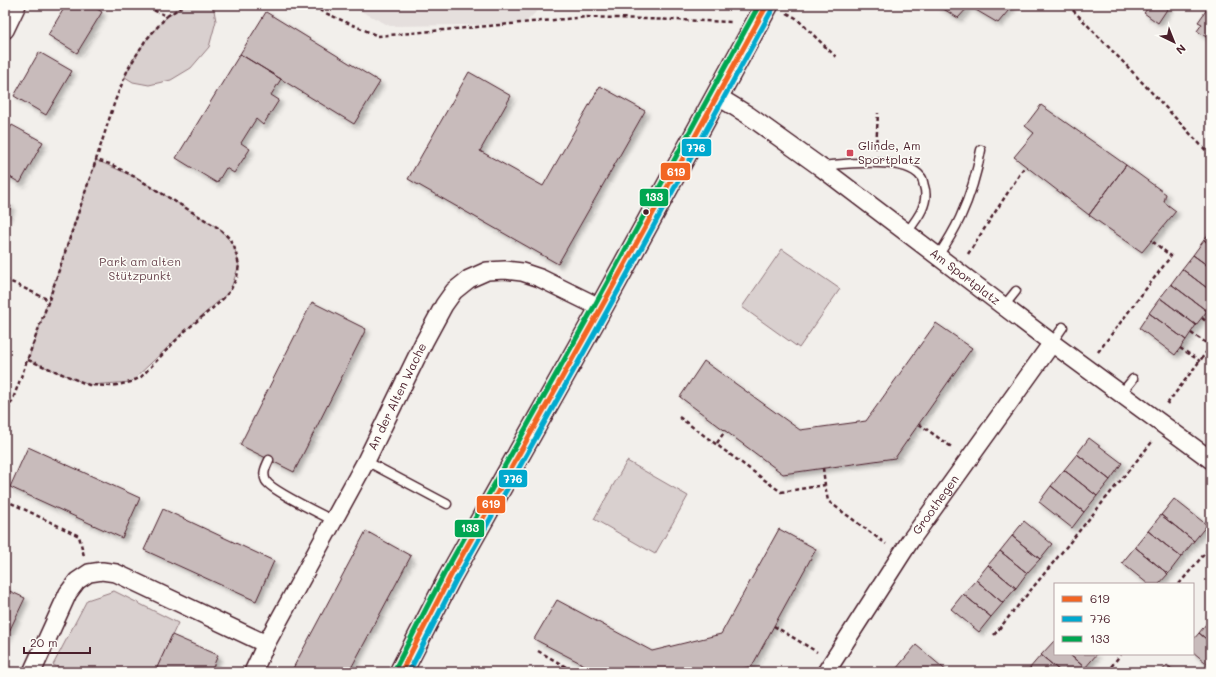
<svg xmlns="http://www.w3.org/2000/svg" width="1216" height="677" font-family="Mali,sans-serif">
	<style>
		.built { fill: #e5dfdd }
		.green { fill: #d9d0cf; stroke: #92787d }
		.building { fill: #c8bbbb; stroke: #4a1f2b; filter: url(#shadow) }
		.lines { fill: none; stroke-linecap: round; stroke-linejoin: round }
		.lane-casing { stroke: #4a1f2b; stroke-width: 11 }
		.street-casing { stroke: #4a1f2b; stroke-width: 20 }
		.secondary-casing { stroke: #4a1f2b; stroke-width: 25 }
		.path { stroke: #4a1f2b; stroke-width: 2.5; stroke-dasharray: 4 3; stroke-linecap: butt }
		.lane { stroke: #fdfcf7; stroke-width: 8 }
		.street { stroke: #fdfcf7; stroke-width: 17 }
		.secondary { stroke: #fdfcf7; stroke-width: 22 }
		.bus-1-casing { stroke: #fdfcf7; stroke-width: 8 }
		.bus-2-casing { stroke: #fdfcf7; stroke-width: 8 }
		.bus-3-casing { stroke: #fdfcf7; stroke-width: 8 }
		.bus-1 { stroke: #f26522; stroke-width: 5 }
		.bus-2 { stroke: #00a9ce; stroke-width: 5 }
		.bus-3 { stroke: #00a651; stroke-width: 5 }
		.poi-dot { fill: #d1495b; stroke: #fdfcf7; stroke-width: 1.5 }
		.bus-dot { fill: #4a1f2b; stroke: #fdfcf7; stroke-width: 1.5 }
		.labels { text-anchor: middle; stroke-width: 3; stroke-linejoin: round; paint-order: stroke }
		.poi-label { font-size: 12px; fill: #4a1f2b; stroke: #fdfcf7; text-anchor: start }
		.park-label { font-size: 12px; fill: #6e4b54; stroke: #fdfcf7 }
		.street-label { font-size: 12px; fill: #4a1f2b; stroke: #fdfcf7 }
		.line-badge { stroke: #fdfcf7; stroke-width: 1.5 }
		.badge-label { font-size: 11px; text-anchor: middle; font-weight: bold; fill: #fff }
	</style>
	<defs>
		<filter id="shadow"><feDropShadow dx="3.5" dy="3.5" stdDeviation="2" flood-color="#0004"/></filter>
	</defs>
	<rect width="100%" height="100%" fill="#f2efeb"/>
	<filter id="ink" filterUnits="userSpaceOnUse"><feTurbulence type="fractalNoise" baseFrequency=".025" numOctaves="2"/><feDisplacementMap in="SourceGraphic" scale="8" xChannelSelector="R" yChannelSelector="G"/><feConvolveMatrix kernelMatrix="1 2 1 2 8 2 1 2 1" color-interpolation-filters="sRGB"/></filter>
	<g filter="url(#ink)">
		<path class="built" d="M349,5h194l-19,19 -134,2z"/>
		<path class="green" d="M185,5h28l3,16 -7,26 -18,21 -20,12 -22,5 -16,-3 -8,-5c9,-22 24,-43 42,-60 5,-5 12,-8 18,-12z
			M96,160l39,17 85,52 14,17 5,19 -9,26 -43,38 -56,53 -42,3 -61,-25z
			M782,249l58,40 -41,59 -57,-41z
			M627,461l61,35 -33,58 -61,-35z
			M114,591l64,32 -23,49h-85l-17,-7 34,-65z"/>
		<path class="building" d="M66,5h25l11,7 -25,41 -29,-18z
			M937,5h76l-15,18 -29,-17 -11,12z
			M1150,5h20l-12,18 -14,-10z
			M1210,5h1v35l-14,-9 5,-7 -4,-2z
			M266,12l114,70 -26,42 -114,-70z
			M39,52l33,19 -26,44 -32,-19z
			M240,54l41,25 -10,16 8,5 -16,25 -7,-6 -15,24 9,6 -16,24 -8,-5 -9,15 -41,-25z
			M469,72l42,24 -31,55 63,35 57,-100 45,25 -87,153 -150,-85z
			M1041,105l85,60 -37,50 -75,-58 20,-24 -9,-7z
			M12,125l31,17 -23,41 -15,-9v-37z
			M1126,165l40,29 -2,8 12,9 -34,41 -53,-37z
			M5,203l6,3 -6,14z
			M1211,230v15l-7,-5z
			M1204,240l7,5v23l-18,-13z
			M1193,255l18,13v23l-29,-22z
			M1182,269l29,22v15l-4,5 -36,-27z
			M1171,284l36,27 -11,14 -36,-27z
			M1160,298l36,27 -10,15 -37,-27z
			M312,302l54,27 -72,143 -54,-27z
			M1149,313l37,27 -11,15 -36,-27z
			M936,323l36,25 -77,110 -112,16 -103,-77 24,-36 96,69 66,-9z
			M1089,438l33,25 -12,17 -33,-26z
			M28,447l112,51 -18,40 -112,-51z
			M1077,454l33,26 -13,16 -33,-26z
			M1064,470l33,26 -13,16 -33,-26z
			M1051,486l33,26 -12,16 -33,-26z
			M1174,499l33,26 -13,16 -33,-26z
			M163,509l111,52 -18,40 -112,-51z
			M1161,515l33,26 -13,16 -33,-26z
			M1024,521l28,23 -12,15 -28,-23z
			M779,529l37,20 -64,117 -21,6h-133l-64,-33 23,-39 95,51 69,-17z
			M366,531l45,25 -62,116h-58z
			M1148,531l33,26 -13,17 -33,-27z
			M1012,536l28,23 -13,14 -27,-22z
			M1135,547l33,27 -9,10h-11l-26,-21z
			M1000,551l27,22 -11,15 -28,-23z
			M988,565l28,23 -13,15 -27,-23z
			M976,580l27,23 -12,14 -28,-23z
			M5,589l20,9 -20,42z
			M963,594l28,23 -12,15 -28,-23z
			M1210,619h1v24l-12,-10z
			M1199,633l12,10v24l-18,-15v-12z
			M172,635l46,20 -7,17h-56z
			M1054,641l1,1v12h14l16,14 -3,4h-21l-20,-17z
			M916,645l32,27h-49l-3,-3z
			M1069,654h28l-12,14z
			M1041,655l20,17h-29l-3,-3z
			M1167,665l9,7h-15z"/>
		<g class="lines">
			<g class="lane-casing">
				<path id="lane" d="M821,166c24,-2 85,-10 100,11 2,2 2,6 3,9 6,17 -7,33 -17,46
					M938,256c8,-12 16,-25 22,-38 10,-22 17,-45 21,-68
					M1004,306l12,-15
					M1052,343l11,-16
					M1121,394l12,-15
					M269,460c-3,7 -7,13 -3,21 6,10 55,33 68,40
					M366,461l81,43"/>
			</g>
			<g class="street-casing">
				<g id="street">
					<path d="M5,30l12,-25"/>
					<path id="s1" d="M717,96l31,19 71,51 233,177 159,117"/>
					<path d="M32,672l36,-79 9,-12 12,-8 13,-2 14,2 150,71"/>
					<path id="s2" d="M253,672l13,-28 100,-183 58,-119 20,-37 10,-14 15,-12 18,-8 18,-1 17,2 18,6 61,30"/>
					<path id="s3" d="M826,672l84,-131 142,-198"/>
				</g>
			</g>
			<g class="secondary-casing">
				<path id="secondary" d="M401,672l49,-95 151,-269 166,-303"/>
			</g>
			<path class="path" d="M141,5l26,11 18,-11
				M307,5l71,31 209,-19 146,5
				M1068,5l57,59 86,92
				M787,13l9,5 40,39
				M876,149l2,-36
				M968,254l57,-88
				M5,279l44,21 47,-140
				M1202,318l9,7
				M1191,333l20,13
				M1180,348l20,13
				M1098,352l73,-96 -19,-15
				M28,360l61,25 22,1 11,-2 9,-2 10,-5 43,-45 36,-30 10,-11 7,-14 2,-12 -5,-19 -5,-8 -9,-9 -85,-52 -25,-13 -14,-4 19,-59 13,-32 17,-28 22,-25
				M1167,404l44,-58
				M5,417l8,-18 36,-99
				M679,417l102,75 44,-7 3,16 58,43
				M919,424l34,24
				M717,443l8,-12
				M823,468l2,17
				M5,500l74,36 5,20
				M1179,584l32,-38
				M774,626l43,26
				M994,635l158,-193
				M538,651l37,21
				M577,672l5,-8
				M1107,672l14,-18"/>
			<use href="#lane" class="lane"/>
			<use href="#street" class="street"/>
			<use href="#secondary" class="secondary"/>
			<g class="bus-1-casing">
				<path id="bus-1" d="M401,672l49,-95 151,-269 166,-303"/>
			</g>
			<g class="bus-2-casing">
				<path id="bus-2" d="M409,672l47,-92 151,-269 166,-303"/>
			</g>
			<g class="bus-3-casing">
				<path id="bus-3" d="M395,669l49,-95 151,-269 164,-300"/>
			</g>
			<use href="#bus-1" class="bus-1"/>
			<use href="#bus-2" class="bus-2"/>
			<use href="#bus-3" class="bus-3"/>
		</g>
	</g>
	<rect class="poi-dot" x="846" y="149" width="8" height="8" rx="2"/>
	<circle class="bus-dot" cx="646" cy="212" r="3.5"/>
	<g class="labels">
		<g class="poi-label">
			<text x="858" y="150">Glinde, Am<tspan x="858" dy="14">Sportplatz</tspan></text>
		</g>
		<g class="park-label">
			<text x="140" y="266">Park am alten<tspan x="140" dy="14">Stützpunkt</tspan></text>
		</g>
		<g class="street-label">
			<text dy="4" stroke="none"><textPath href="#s1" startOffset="307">Am Sportplatz</textPath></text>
			<text dy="4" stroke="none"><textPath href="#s2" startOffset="311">An der Alten Wache</textPath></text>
			<text dy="4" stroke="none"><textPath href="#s3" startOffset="200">Groothegen</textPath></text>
		</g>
	</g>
	<g class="line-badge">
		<rect x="681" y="138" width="31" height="19" rx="4" fill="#00a9ce"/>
		<rect x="660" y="162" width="31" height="19" rx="4" fill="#f26522"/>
		<rect x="639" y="188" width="30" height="19" rx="4" fill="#00a651"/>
		<rect x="498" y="469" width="30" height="19" rx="4" fill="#00a9ce"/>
		<rect x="476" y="495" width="30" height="19" rx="4" fill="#f26522"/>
		<rect x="454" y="519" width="31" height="19" rx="4" fill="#00a651"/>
	</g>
	<g class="badge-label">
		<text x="696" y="152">776</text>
		<text x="676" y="176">619</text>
		<text x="654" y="201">133</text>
		<text x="513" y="483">776</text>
		<text x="491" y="508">619</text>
		<text x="470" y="532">133</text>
	</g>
	<rect width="1216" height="677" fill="none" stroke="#fdfcf7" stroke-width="20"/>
	<rect x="10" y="10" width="1196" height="657" fill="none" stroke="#4a1f2b" stroke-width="1.5" filter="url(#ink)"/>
	<rect x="1054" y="583" width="140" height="72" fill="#fdfcf7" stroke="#b5a4a5"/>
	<rect x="1062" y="596" width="20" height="6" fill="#f26522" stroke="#b5a4a5"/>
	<text x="1090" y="603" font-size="12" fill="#4a1f2b">619</text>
	<rect x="1062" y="616" width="20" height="6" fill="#00a9ce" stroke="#b5a4a5"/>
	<text x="1090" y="623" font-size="12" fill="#4a1f2b">776</text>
	<rect x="1062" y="636" width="20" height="6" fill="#00a651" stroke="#b5a4a5"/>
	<text x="1090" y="643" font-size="12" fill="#4a1f2b">133</text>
	<g transform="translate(1174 42) rotate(137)" stroke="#fdfcf7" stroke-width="3" paint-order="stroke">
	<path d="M0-3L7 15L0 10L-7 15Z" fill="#4a1f2b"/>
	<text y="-6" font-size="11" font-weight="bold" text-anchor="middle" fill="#4a1f2b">N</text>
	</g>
	<path d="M24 647v6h66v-6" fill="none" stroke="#4a1f2b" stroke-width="2"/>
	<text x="30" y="647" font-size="12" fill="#4a1f2b" stroke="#fdfcf7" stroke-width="3" paint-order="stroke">20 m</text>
</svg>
